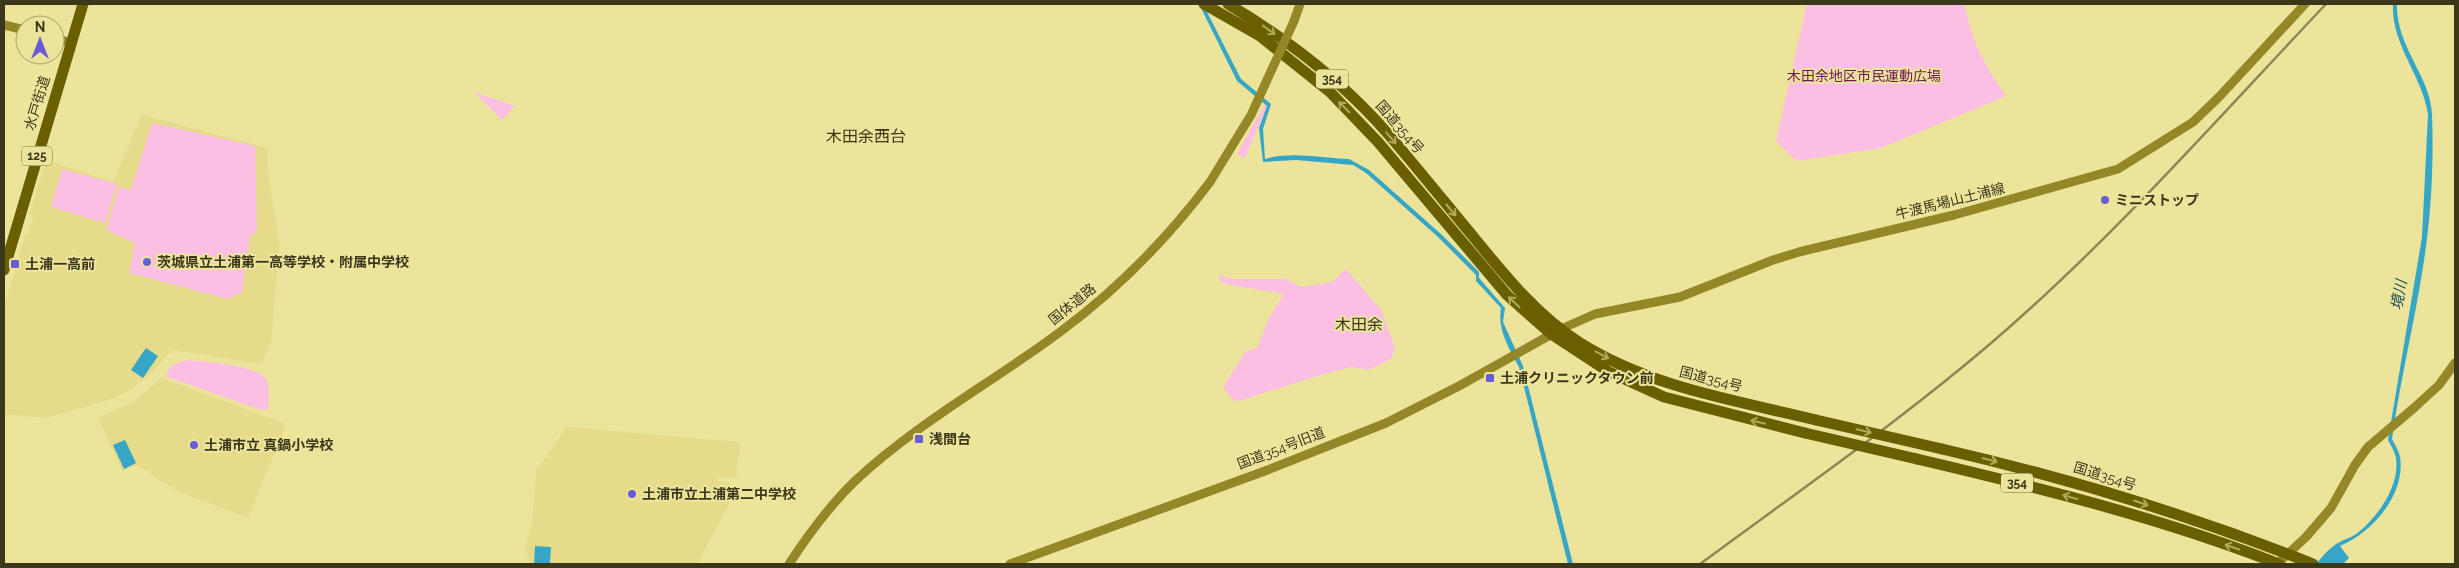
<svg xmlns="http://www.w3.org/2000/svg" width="2459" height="568" font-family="Raleway,'Noto Sans JP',sans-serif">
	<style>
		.built { fill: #e5db8b }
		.green { fill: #fbbfe3 }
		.water { fill: #36a6c7 }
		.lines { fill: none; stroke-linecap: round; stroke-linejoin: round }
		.secondary { stroke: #948727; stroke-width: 9 }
		.highway { stroke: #6a5f00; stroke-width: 11 }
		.rail { stroke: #8d8756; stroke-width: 2.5 }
		.secondary-bridge { stroke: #948727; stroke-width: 9 }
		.highway-bridge { stroke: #6a5f00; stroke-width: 11 }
		.oneway { stroke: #b2a856 }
		.poi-dot { fill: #665dd7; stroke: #ede49c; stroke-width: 2 }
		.labels { text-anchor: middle; stroke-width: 4; stroke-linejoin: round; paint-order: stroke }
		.shield { fill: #ede49c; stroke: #706b41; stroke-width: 1 }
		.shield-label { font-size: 12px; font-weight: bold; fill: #3b371a }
		.park-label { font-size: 14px; fill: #6e1655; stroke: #ede49c }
		.street-label { font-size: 14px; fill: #3b371a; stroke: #ede49c }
		.poi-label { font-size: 14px; font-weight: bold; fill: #3b371a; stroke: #ede49c; text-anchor: start }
		.water-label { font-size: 15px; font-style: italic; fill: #1e4c5a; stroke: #ede49c }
		.quarter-label { font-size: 16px; fill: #3b371a; stroke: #ede49c }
	</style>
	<rect width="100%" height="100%" fill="#ede49c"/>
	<path class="built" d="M142,115l125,33 1,2 -1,15 12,77 -7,96 -10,26 -90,-14 -19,22 -21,17 -17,9 -69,20 -42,-4v-107l21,-72h3l5,-19 -3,-3 16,-53 67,22z
		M161,378l125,46 -38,94 -73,-28 -38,-25 -15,6 -24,-53 37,-17z
		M567,427l171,15 2,3 -4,33h-19v3l13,2 -1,21 -32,60h-167l-5,-16 7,-25 4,-52z"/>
	<path class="green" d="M1807,4h158c6,37 20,62 41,92l-125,52 -85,13 -20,-20z
		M474,92l41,14 -13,14z
		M1265,104l2,2 -22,52 -8,-4z
		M152,123l103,23 2,85 -7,5 -8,56 -14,7 -99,-26 6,-30 -29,-13 13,-43 12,3z
		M62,169l55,15 -12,39 -54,-16z
		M1346,269l35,41 14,38 -4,11 -23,11 -16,-3 -25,6 -92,29 -12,-15 23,-36 11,-3 12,-30 15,-24 -59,-10 -6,-4 1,-5 10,4h55l17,8 30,-5z
		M185,360c16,1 72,5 81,19 5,9 2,22 2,31l-10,-1 -93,-33 6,-10z"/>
	<path class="water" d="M1199,4h4l38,75 30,25 -8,25 2,30c25,-8 58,-1 84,0l20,11 73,65 37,37v6l26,30 -2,14 20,44 50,198h-5l-49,-197c-10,-19 -22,-37 -18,-59l-25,-27v-6l-38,-38 -72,-64 -13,-8 -57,-5 -33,2 -4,-34 8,-22 -30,-25z
		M2393,4h4c-1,44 34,72 35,111 2,48 -1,104 -9,152 -9,58 -23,114 -31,172 3,6 7,12 8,18 6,37 -28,76 -60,89l9,12 -6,6h-27c6,-7 13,-16 22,-21 6,-4 13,-5 18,-9 21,-16 44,-47 40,-76 -1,-6 -5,-12 -8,-18l34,-203 6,-123c-6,-39 -37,-69 -35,-110z
		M146,348l12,8 -15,22 -12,-8z
		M125,440l11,23 -12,6 -11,-24z
		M535,546l16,1 -1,17h-16z"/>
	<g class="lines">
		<path class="secondary" d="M1294,21l6,-17
			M4,25l21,5
			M55,38l16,5
			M789,564c19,-29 41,-59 66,-83 62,-58 138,-99 205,-149 58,-43 107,-93 150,-150
			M1010,564l255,-93 121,-48 73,-37 102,-57 34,-15 85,-17 93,-37 26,-8 155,-37 164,-46 75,-47 26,-25 86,-93
			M2277,564l29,-27 25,-29 24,-43 13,-18 47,-40 24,-22 16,-22"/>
		<path class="highway" d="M1204,4l56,32 70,56 48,50 129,153 44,39 58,38 55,25 141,36
			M1228,4c59,35 116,79 161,131 29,34 58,70 87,105 30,37 63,77 104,103 72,45 155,57 236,77
			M4,270l79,-266
			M1942,449c126,29 251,67 371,115
			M1917,459c123,29 245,59 362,105"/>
		<path class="rail" d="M1700,564c100,-74 203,-145 297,-226 118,-102 222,-221 329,-334"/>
		<path class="secondary-bridge" d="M1210,182l41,-67 43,-94"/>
		<path class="highway-bridge" d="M1816,420l126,29
			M1805,433l112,26"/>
	</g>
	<defs><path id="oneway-shaft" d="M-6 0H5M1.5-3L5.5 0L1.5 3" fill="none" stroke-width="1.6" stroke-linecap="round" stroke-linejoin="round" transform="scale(1.25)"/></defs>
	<g class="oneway">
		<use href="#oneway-shaft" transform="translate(1269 30) rotate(36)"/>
		<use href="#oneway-shaft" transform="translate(1344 107) rotate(-135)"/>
		<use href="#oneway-shaft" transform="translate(1391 138) rotate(49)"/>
		<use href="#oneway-shaft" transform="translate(1451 210) rotate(50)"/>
		<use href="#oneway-shaft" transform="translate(1514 302) rotate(-136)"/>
		<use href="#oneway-shaft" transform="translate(1602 355) rotate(28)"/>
		<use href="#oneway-shaft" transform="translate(1758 422) rotate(-167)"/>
		<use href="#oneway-shaft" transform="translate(1864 431) rotate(13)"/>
		<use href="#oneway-shaft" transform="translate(1990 460) rotate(13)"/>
		<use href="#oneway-shaft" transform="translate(2070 497) rotate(-165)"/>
		<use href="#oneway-shaft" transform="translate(2141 503) rotate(19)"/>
		<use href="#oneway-shaft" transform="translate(2232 547) rotate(-161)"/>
	</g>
	<g class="poi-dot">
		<circle cx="2105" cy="200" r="5"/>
		<circle cx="147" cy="262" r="5"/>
		<rect x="10" y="259" width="10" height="10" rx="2.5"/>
		<rect x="1485" y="373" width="10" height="10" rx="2.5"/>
		<rect x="914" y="434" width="10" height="10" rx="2.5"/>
		<circle cx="194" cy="445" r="5"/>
		<circle cx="632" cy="494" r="5"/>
	</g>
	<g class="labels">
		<g class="shield">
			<rect x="1316" y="69.5" width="32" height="19" rx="4"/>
			<rect x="22" y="146.5" width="30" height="19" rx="4"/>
			<rect x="2001" y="473.5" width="32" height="19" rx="4"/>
		</g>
		<g class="shield-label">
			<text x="1332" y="83">354</text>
			<text x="37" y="160">125</text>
			<text x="2017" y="487">354</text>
		</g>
		<g class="park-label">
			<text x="1864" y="81">木田余地区市民運動広場</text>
		</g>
		<g class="street-label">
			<text transform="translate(37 103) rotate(-73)" y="5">水戸街道</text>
			<text transform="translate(1400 127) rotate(49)" y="5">国道354号</text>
			<text transform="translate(1950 201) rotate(-14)" y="5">牛渡馬場山土浦線</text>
			<text transform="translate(1072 304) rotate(-39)" y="5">国体道路</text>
			<text transform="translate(1711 379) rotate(14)" y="5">国道354号</text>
			<text transform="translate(1281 448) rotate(-21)" y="5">国道354号旧道</text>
			<text transform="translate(2105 476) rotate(17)" y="5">国道354号</text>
		</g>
		<g class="poi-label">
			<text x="2115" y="205">ミニストップ</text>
			<text x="157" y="267">茨城県立土浦第一高等学校・附属中学校</text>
			<text x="25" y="269">土浦一高前</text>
			<text x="1500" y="383">土浦クリニックタウン前</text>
			<text x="929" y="444">浅間台</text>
			<text x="204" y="450">土浦市立 真鍋小学校</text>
			<text x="642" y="499">土浦市立土浦第二中学校</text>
		</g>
		<g class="water-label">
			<text transform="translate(2399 295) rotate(-80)" y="5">境川</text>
		</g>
		<g class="quarter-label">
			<text x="866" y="142">木田余西台</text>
			<text x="1359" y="330">木田余</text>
		</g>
	</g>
	<rect width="2459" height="568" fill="none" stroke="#3b371a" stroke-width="10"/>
	<g transform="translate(40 40)"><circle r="24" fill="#ede49c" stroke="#a69f68"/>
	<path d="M0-4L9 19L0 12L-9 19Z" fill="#665dd7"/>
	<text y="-8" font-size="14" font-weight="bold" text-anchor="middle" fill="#3b371a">N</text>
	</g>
</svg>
